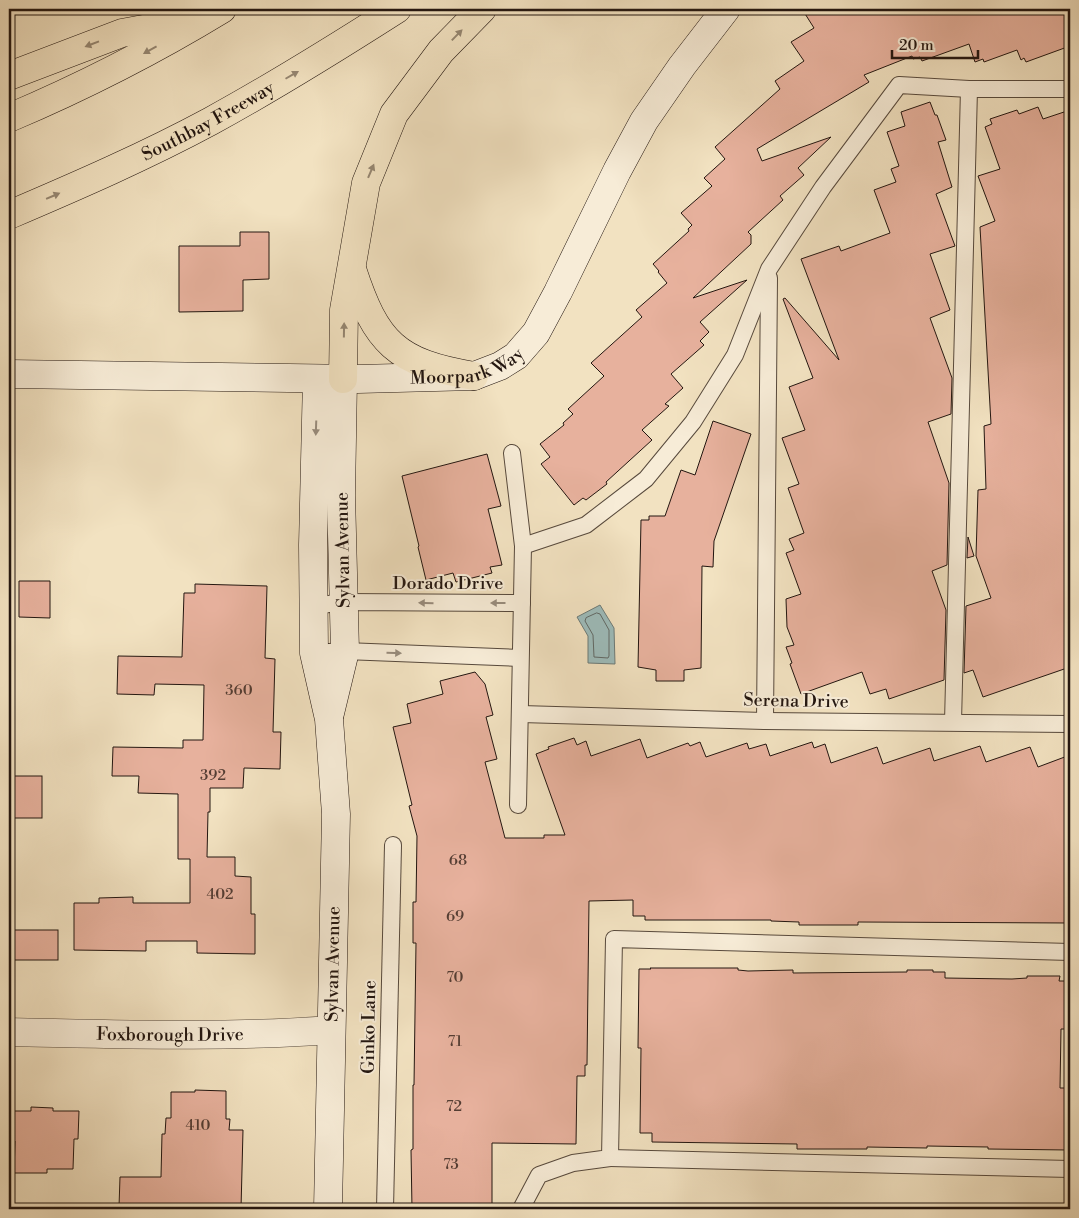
<svg xmlns="http://www.w3.org/2000/svg" width="1079" height="1218" viewBox="0 0 1079 1218" font-family="'Libre Bodoni',serif">
  <rect width="100%" height="100%" fill="#f2e2c1"/>
  <filter id="stains"><feTurbulence type="fractalNoise" baseFrequency=".004" numOctaves="4"/><feColorMatrix values="0 0 0 0 .2 0 0 0 0 .09 0 0 0 0 .02 0 0 0 .5 -.17"/></filter>
  <radialGradient id="worn" r=".72"><stop offset=".6" stop-color="#630" stop-opacity="0"/><stop offset="1" stop-color="#630" stop-opacity=".3"/></radialGradient>
  <path fill="#9dbcbb" stroke="#6c7a77" d="M 600,605 L 614,628 L 615,664 L 588,663 L 588,636 L 577,617 Z"/>
  <g fill="none" stroke-linecap="round" stroke-linejoin="round">
    <path stroke="#606966" stroke-width="1" d="M 597,613 L 600,614 L 609,630 L 609,656 L 608,658 L 594,657 L 593,635 L 585,621 L 586,618 Z"/>
  </g>
  <g fill="#e7b19d" stroke="#231610">
    <path d="M 802,9 L 1070,9 L 1070,46 L 1026,62 L 1024,58 L 1021,60 L 1017,50 L 984,62 L 983,59 L 975,62 L 969,44 L 922,61 L 920,57 L 913,59 L 912,56 L 864,75 L 869,82 L 757,149 L 762,161 L 831,137 L 798,168 L 804,175 L 780,196 L 783,200 L 748,232 L 751,235 L 751,244 L 693,298 L 747,280 L 700,322 L 709,332 L 700,341 L 704,345 L 671,374 L 683,388 L 665,404 L 669,406 L 642,430 L 652,440 L 606,482 L 607,484 L 586,500 L 583,498 L 574,505 L 541,464 L 550,457 L 540,444 L 564,425 L 563,423 L 573,414 L 568,409 L 604,376 L 591,363 L 642,317 L 636,310 L 667,283 L 658,272 L 659,271 L 653,264 L 689,231 L 688,229 L 692,225 L 681,213 L 712,186 L 704,178 L 725,159 L 715,147 L 780,89 L 775,81 L 804,61 L 791,42 L 814,28 Z"/>
    <path d="M 930,102 L 935,115 L 937,115 L 946,140 L 938,142 L 952,187 L 936,194 L 955,246 L 930,254 L 950,310 L 930,318 L 952,378 L 951,414 L 928,422 L 949,483 L 947,565 L 932,571 L 946,610 L 944,680 L 889,699 L 886,689 L 870,694 L 862,672 L 801,694 L 790,664 L 792,663 L 786,647 L 794,645 L 787,627 L 786,599 L 801,594 L 786,553 L 794,550 L 789,539 L 804,533 L 788,488 L 799,484 L 782,438 L 805,430 L 789,387 L 813,378 L 783,299 L 785,298 L 839,360 L 801,259 L 839,246 L 841,251 L 890,233 L 874,190 L 896,182 L 891,169 L 899,166 L 887,132 L 905,126 L 901,112 Z"/>
    <path d="M 1038,107 L 1043,119 L 1070,110 L 1070,667 L 983,697 L 973,670 L 964,673 L 966,606 L 991,598 L 976,556 L 978,490 L 986,489 L 984,426 L 991,424 L 980,227 L 995,221 L 978,176 L 1000,169 L 985,127 L 992,124 L 990,119 L 1017,110 L 1019,114 Z"/>
    <path d="M 240,232 L 269,232 L 269,279 L 243,280 L 243,311 L 179,312 L 179,246 L 240,246 Z"/>
    <path d="M 713,421 L 751,434 L 714,541 L 713,567 L 702,566 L 701,668 L 684,670 L 684,681 L 656,681 L 656,670 L 638,667 L 641,520 L 649,520 L 649,516 L 665,516 L 681,470 L 695,475 Z"/>
    <path d="M 487,454 L 501,506 L 488,509 L 502,565 L 490,567 L 492,573 L 456,582 L 453,573 L 426,580 L 418,547 L 419,546 L 402,476 Z"/>
    <path d="M 968,537 L 974,556 L 967,558 Z"/>
    <path d="M 19,581 L 50,581 L 50,618 L 19,617 Z"/>
    <path d="M 195,584 L 267,586 L 265,658 L 275,659 L 273,732 L 281,732 L 280,769 L 244,768 L 243,788 L 210,788 L 210,812 L 208,812 L 207,857 L 235,857 L 235,876 L 251,877 L 251,914 L 255,914 L 255,954 L 197,953 L 197,941 L 146,941 L 146,951 L 74,950 L 74,903 L 99,903 L 99,898 L 133,897 L 133,903 L 190,903 L 190,859 L 178,859 L 178,794 L 138,793 L 139,776 L 112,776 L 113,747 L 183,748 L 183,740 L 203,740 L 204,685 L 155,684 L 154,695 L 117,694 L 118,656 L 182,657 L 184,593 L 195,593 Z"/>
    <path d="M 475,672 L 485,684 L 493,715 L 486,717 L 497,759 L 485,762 L 505,838 L 544,838 L 544,835 L 565,835 L 536,754 L 549,749 L 548,747 L 574,738 L 577,745 L 586,741 L 591,756 L 640,739 L 647,758 L 688,743 L 690,746 L 700,742 L 706,757 L 747,743 L 749,749 L 766,744 L 770,756 L 812,742 L 814,748 L 825,744 L 831,763 L 877,747 L 883,764 L 930,748 L 934,761 L 980,746 L 986,762 L 1030,747 L 1038,767 L 1070,755 L 1070,923 L 858,922 L 858,925 L 799,925 L 799,922 L 771,921 L 771,920 L 645,920 L 645,916 L 633,916 L 633,900 L 589,901 L 587,1065 L 585,1065 L 585,1076 L 577,1076 L 576,1144 L 492,1143 L 492,1209 L 412,1209 L 411,1150 L 413,1149 L 413,1085 L 414,1085 L 416,943 L 413,943 L 413,902 L 416,902 L 417,836 L 409,806 L 412,805 L 393,727 L 411,723 L 407,704 L 443,694 L 440,681 Z"/>
    <rect x="9" y="776" width="33" height="42"/>
    <rect x="9" y="930" width="49" height="30"/>
    <path d="M 650,968 L 738,968 L 738,970 L 748,971 L 793,970 L 793,973 L 907,972 L 907,970 L 933,970 L 933,972 L 945,972 L 945,978 L 1012,979 L 1027,978 L 1027,976 L 1060,976 L 1059,981 L 1070,981 L 1070,1029 L 1061,1029 L 1060,1088 L 1069,1088 L 1068,1150 L 988,1149 L 988,1147 L 927,1146 L 927,1148 L 867,1147 L 867,1149 L 797,1149 L 797,1144 L 652,1142 L 652,1133 L 640,1133 L 641,1048 L 638,1048 L 639,969 L 651,969 Z"/>
    <path d="M 195,1090 L 226,1091 L 226,1119 L 230,1119 L 229,1130 L 243,1130 L 241,1209 L 119,1207 L 120,1177 L 161,1177 L 162,1134 L 165,1134 L 166,1118 L 171,1118 L 171,1092 L 195,1092 Z"/>
    <path d="M 31,1107 L 53,1108 L 53,1111 L 79,1111 L 78,1139 L 74,1139 L 73,1169 L 47,1169 L 47,1173 L 14,1173 L 15,1141 L 11,1141 L 11,1111 L 31,1111 Z"/>
  </g>
  <g fill="none" stroke-linecap="round" stroke-linejoin="round">
    <defs>
      <g id="lane">
        <path d="M 512,453 L 523,546 L 518,805"/>
        <path d="M 523,546 L 586,525 L 646,479 L 693,422 L 735,355 L 769,269 L 823,187 L 899,85 L 969,89 L 1070,89"/>
        <path d="M 314,606 L 344,602 L 522,603"/>
        <path d="M 314,653 L 345,651 L 520,658"/>
        <path d="M 521,714 L 765,721 L 1070,724"/>
        <path d="M 765,721 L 769,278"/>
        <path d="M 953,722 L 969,89"/>
        <path d="M 610,1158 L 1070,1169"/>
        <path d="M 385,1209 L 393,845"/>
        <path d="M 521,1209 L 539,1175 L 573,1163 L 610,1158 L 614,939 L 1070,952"/>
      </g>
      <g id="street">
        <path id="s1" d="M 9,1032 C 116,1034 224,1038 331,1030"/>
      </g>
      <g id="secondary">
        <path id="s2" d="M 9,374 L 358,379 L 474,376 L 500,366 L 516,356 L 536,333 L 558,292 L 617,171 L 644,121 L 682,66 L 726,9"/>
        <path d="M 317,379 L 313,545 L 314,653 L 329,719 L 336,814 L 328,1209"/>
        <path d="M 330,713 L 345,651 L 341,495 L 343,379"/>
      </g>
      <g id="highway">
        <path d="M 9,76 L 122,33 L 187,21"/>
        <path d="M 9,118 C 82,87 153,51 222,9"/>
        <path id="s3" d="M 9,215 C 77,186 146,156 211,121 C 275,86 336,48 397,9"/>
        <path d="M 352,269 C 376,343 396,363 474,376"/>
        <path d="M 343,379 L 344,310 L 366,183 L 394,114 L 441,51 L 482,9"/>
      </g>
    </defs>
    <use href="#lane" stroke="#57493c" stroke-width="18"/>
    <use href="#street" stroke="#57493c" stroke-width="29"/>
    <use href="#secondary" stroke="#231610" stroke-width="29"/>
    <use href="#highway" stroke="#231610" stroke-width="29"/>
    <use href="#lane" stroke="#f7ecd7" stroke-width="16"/>
    <use href="#street" stroke="#f7ecd7" stroke-width="28"/>
    <use href="#secondary" stroke="#f7ecd7" stroke-width="28"/>
    <use href="#highway" stroke="#f2e2c1" stroke-width="28"/>
  </g>
  <defs><path id="oneway-solid" d="M-6-.8H1V-3.2L6.5 0L1 3.2V.8H-6Z" transform="scale(1.25)"/></defs>
  <g fill="#958671">
    <use href="#oneway-solid" transform="translate(457 35) rotate(-46)"/>
    <use href="#oneway-solid" transform="translate(92 44) rotate(159)"/>
    <use href="#oneway-solid" transform="translate(150 50) rotate(151)"/>
    <use href="#oneway-solid" transform="translate(292 75) rotate(-30)"/>
    <use href="#oneway-solid" transform="translate(371 171) rotate(-67)"/>
    <use href="#oneway-solid" transform="translate(53 196) rotate(-23)"/>
    <use href="#oneway-solid" transform="translate(344 330) rotate(-89)"/>
  </g>
  <g fill="#988c7d">
    <use href="#oneway-solid" transform="translate(316 428) rotate(92)"/>
    <use href="#oneway-solid" transform="translate(426 603) rotate(-179)"/>
    <use href="#oneway-solid" transform="translate(498 603) rotate(180)"/>
    <use href="#oneway-solid" transform="translate(394 653) rotate(2)"/>
  </g>
  <g text-anchor="middle" dominant-baseline="central" stroke-width="4" stroke-linejoin="round" paint-order="stroke">
    <g font-size="15" fill="#543d33">
      <text x="239" y="690">360</text>
      <text x="213" y="775">392</text>
      <text x="458" y="860">68</text>
      <text x="220" y="894">402</text>
      <text x="455" y="916">69</text>
      <text x="455" y="977">70</text>
      <text x="455" y="1041">71</text>
      <text x="454" y="1106">72</text>
      <text x="198" y="1125">410</text>
      <text x="451" y="1164">73</text>
    </g>
    <g font-size="18" fill="#231610" stroke="#f7ecd7">
      <text stroke="none"><textPath href="#s3" startOffset="220">Southbay Freeway</textPath></text>
      <text stroke="none"><textPath href="#s2" startOffset="460">Moorpark Way</textPath></text>
      <text transform="translate(343 550) rotate(-91)">Sylvan Avenue</text>
      <text x="448" y="583">Dorado Drive</text>
      <text transform="translate(796 701) rotate(1)">Serena Drive</text>
      <text transform="translate(333 964) rotate(-89)">Sylvan Avenue</text>
      <text transform="translate(369 1027) rotate(-89)">Ginko Lane</text>
      <text stroke="none"><textPath href="#s1" startOffset="161">Foxborough Drive</textPath></text>
    </g>
  </g>
  <rect width="1079" height="1218" fill="none" stroke="#f2e2c1" stroke-width="30"/>
  <rect x="10" y="10" width="1059" height="1198" fill="none" stroke="#231610" stroke-width="2.5"/>
  <rect x="15" y="15" width="1049" height="1188" fill="none" stroke="#231610"/>
  <path d="M892 50v8h86v-8" fill="none" stroke="#231610" stroke-width="2.5"/>
  <text x="899" y="50" font-size="15" fill="#231610" stroke="#f7ecd7" stroke-width="4" paint-order="stroke">20 m</text>
  <rect width="100%" height="100%" filter="url(#stains)"/>
  <rect width="100%" height="100%" fill="url(#worn)"/>
</svg>
